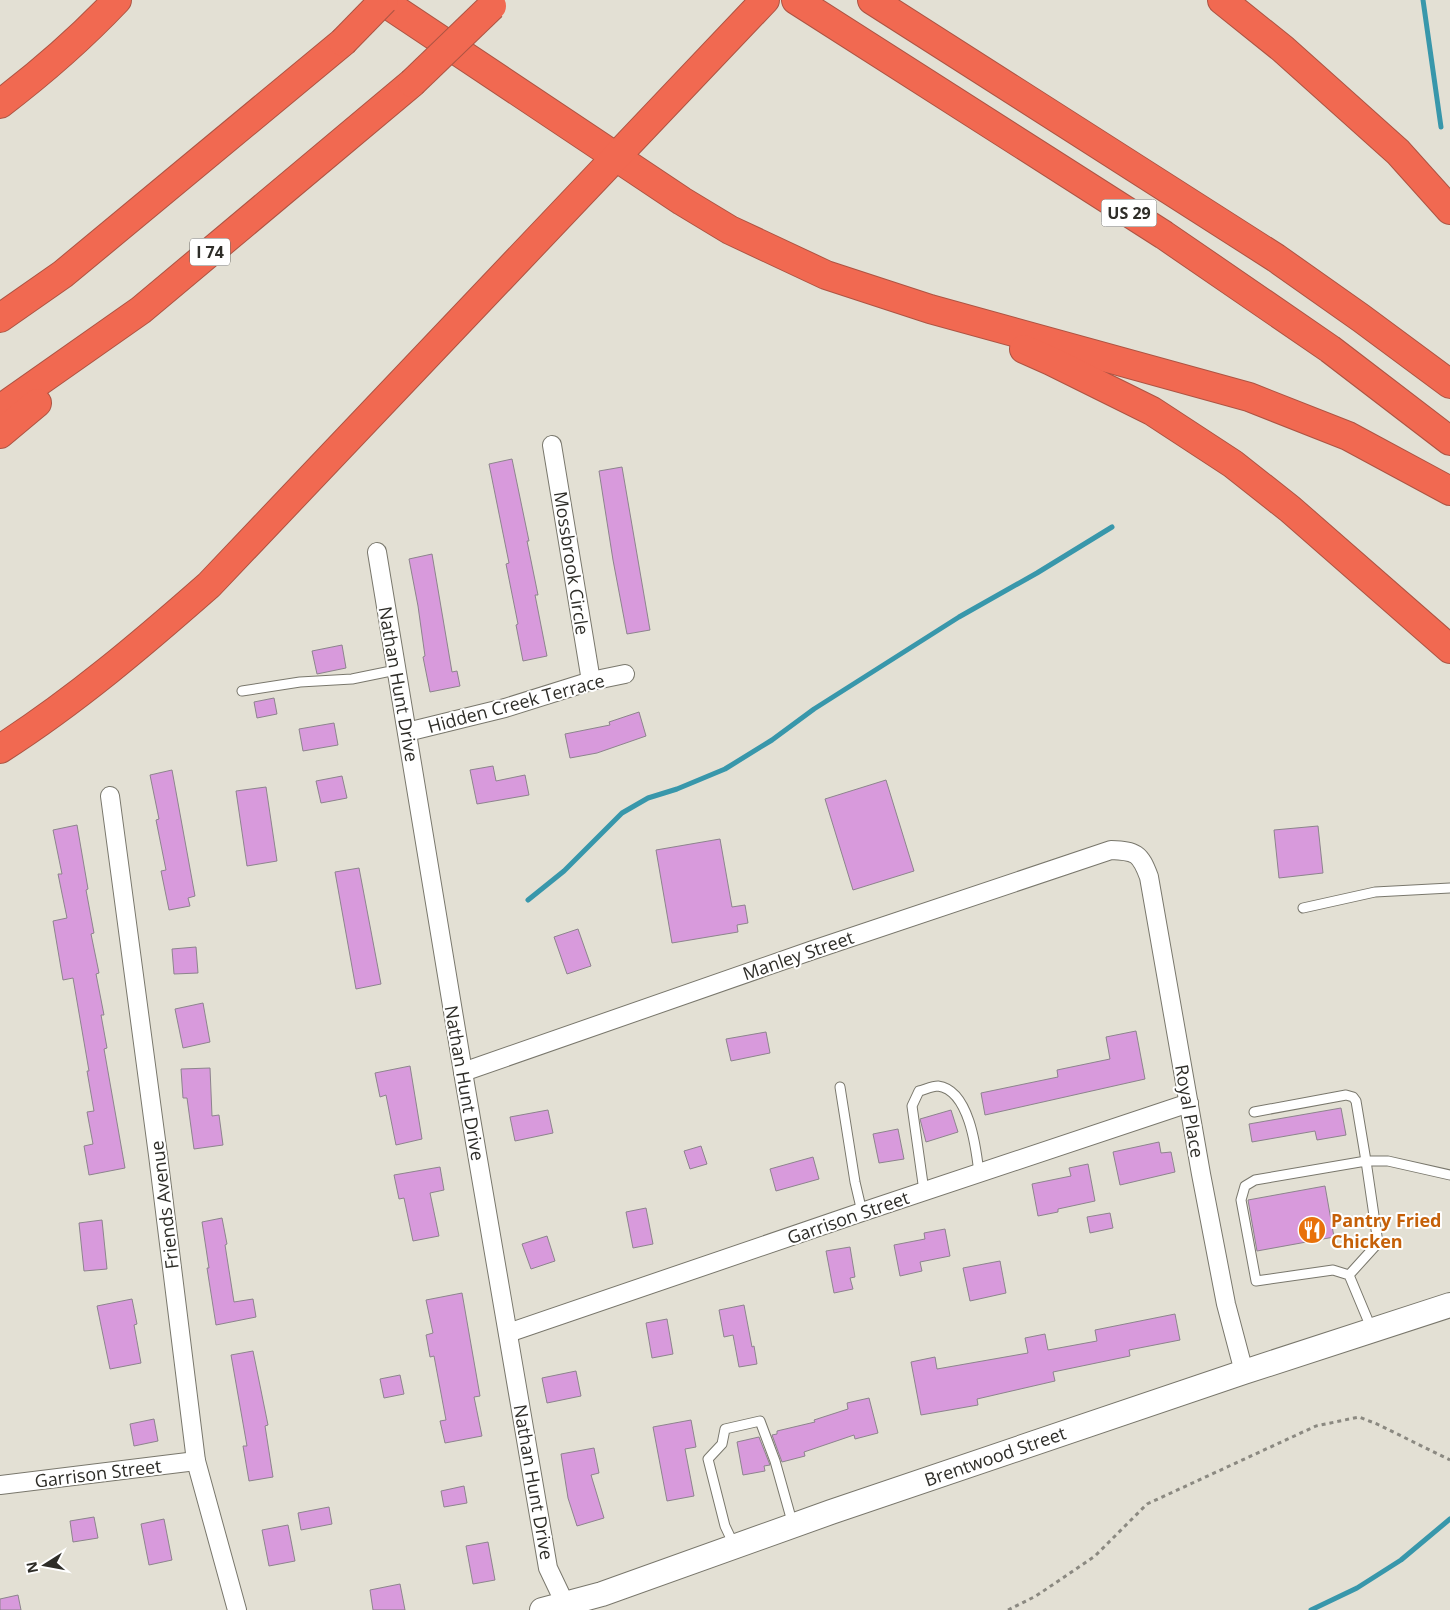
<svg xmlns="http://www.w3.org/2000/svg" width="1450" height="1610" viewBox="0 0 1450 1610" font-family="'Open Sans',sans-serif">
  <rect width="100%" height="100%" fill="#e3e0d4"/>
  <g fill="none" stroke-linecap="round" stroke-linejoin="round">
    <g stroke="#3897ab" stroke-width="5">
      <path d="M 1423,0 L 1441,127"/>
      <path d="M 528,900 L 564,871 L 622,813 L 648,798 L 677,789 L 725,769 L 772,740 L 814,709 L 959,617 L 1037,573 L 1112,527"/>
      <path d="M 1311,1610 L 1357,1588 L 1401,1560 L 1450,1519"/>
    </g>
  </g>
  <g fill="#d89adc" stroke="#8d848d">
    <path d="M 512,459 L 529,541 L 527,541 L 538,595 L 535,595 L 547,656 L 523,661 L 516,625 L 518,624 L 506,564 L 509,563 L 489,464 Z"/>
    <path d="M 622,467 L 650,630 L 627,634 L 613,560 L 599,471 Z"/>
    <path d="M 432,554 L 452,672 L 457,671 L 460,686 L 430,692 L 423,657 L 425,656 L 418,606 L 409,559 Z"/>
    <path d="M 342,645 L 346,668 L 317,674 L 312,651 Z"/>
    <path d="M 274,698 L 277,714 L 257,718 L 254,702 Z"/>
    <path d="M 639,712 L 646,736 L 597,753 L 570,758 L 565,734 L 610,725 L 609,722 Z"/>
    <path d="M 334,723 L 338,745 L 303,751 L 299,729 Z"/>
    <path d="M 493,766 L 496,781 L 525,775 L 529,795 L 477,804 L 470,770 Z"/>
    <path d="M 172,770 L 195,896 L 188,898 L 190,906 L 169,910 L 161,871 L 166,870 L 156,820 L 159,819 L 150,775 Z"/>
    <path d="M 342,776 L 347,798 L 321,803 L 316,781 Z"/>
    <path d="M 886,780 L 914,871 L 853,890 L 825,799 Z"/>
    <path d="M 266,787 L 277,861 L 247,866 L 236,791 Z"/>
    <path d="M 77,825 L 88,889 L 86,890 L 94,933 L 91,934 L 99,973 L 96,974 L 104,1015 L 101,1015 L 107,1048 L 104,1049 L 125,1168 L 89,1175 L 84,1146 L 93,1144 L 87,1112 L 94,1111 L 87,1071 L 89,1071 L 73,978 L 63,980 L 53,921 L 67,918 L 58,874 L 62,874 L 53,830 Z"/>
    <path d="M 1318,826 L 1323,873 L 1279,878 L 1274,830 Z"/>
    <path d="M 720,839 L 732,907 L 745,905 L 748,923 L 737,925 L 738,932 L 672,943 L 656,850 Z"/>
    <path d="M 359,868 L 381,984 L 356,989 L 335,872 Z"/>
    <path d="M 578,929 L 591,966 L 567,974 L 554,937 Z"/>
    <path d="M 196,947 L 198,973 L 174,974 L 172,949 Z"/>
    <path d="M 203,1003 L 210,1042 L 183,1048 L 175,1009 Z"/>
    <path d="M 1136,1031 L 1145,1079 L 985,1115 L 981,1093 L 1058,1077 L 1057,1070 L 1110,1059 L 1106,1037 Z"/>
    <path d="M 766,1032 L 770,1053 L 731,1061 L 726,1039 Z"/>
    <path d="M 410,1066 L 422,1139 L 396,1145 L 386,1095 L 380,1097 L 375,1073 Z"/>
    <path d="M 210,1068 L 212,1116 L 219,1115 L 223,1145 L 194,1149 L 187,1098 L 183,1098 L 181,1069 Z"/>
    <path d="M 1341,1108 L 1346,1135 L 1317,1140 L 1315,1131 L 1252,1142 L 1249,1124 Z"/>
    <path d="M 548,1110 L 553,1133 L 515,1141 L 510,1117 Z"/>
    <path d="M 951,1110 L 958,1132 L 926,1142 L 920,1119 Z"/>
    <path d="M 898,1129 L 904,1159 L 879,1163 L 873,1134 Z"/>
    <path d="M 1159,1142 L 1161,1153 L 1171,1152 L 1175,1172 L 1120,1185 L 1113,1152 Z"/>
    <path d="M 701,1146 L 707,1164 L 690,1169 L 684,1151 Z"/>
    <path d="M 813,1157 L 819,1179 L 776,1191 L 770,1169 Z"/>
    <path d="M 1088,1164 L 1095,1201 L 1058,1209 L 1058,1212 L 1038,1216 L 1032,1184 L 1071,1176 L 1069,1168 Z"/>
    <path d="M 440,1167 L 444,1190 L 430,1193 L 439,1236 L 413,1241 L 404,1198 L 399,1199 L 394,1175 Z"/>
    <path d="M 1325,1186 L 1334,1237 L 1257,1251 L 1248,1200 Z"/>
    <path d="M 646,1208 L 653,1244 L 633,1248 L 626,1212 Z"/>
    <path d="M 1110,1213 L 1113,1228 L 1090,1233 L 1087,1217 Z"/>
    <path d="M 222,1218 L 227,1244 L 225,1245 L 234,1302 L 253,1299 L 256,1317 L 216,1325 L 207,1268 L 209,1268 L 202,1222 Z"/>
    <path d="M 102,1220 L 107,1269 L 84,1271 L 79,1223 Z"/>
    <path d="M 945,1229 L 950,1256 L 920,1262 L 922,1271 L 900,1276 L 894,1245 L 925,1239 L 924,1233 Z"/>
    <path d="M 547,1236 L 555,1261 L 531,1269 L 522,1244 Z"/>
    <path d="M 850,1247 L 855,1277 L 850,1278 L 853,1289 L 834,1293 L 826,1251 Z"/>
    <path d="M 1000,1261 L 1006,1293 L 970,1301 L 963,1268 Z"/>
    <path d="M 462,1293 L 480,1396 L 474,1397 L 482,1436 L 445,1443 L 440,1421 L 446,1420 L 434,1356 L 430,1357 L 426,1335 L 433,1333 L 426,1300 Z"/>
    <path d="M 132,1299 L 137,1324 L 134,1325 L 141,1363 L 110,1369 L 97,1306 Z"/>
    <path d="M 744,1305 L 752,1347 L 754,1346 L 757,1364 L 739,1367 L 733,1335 L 724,1337 L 719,1310 Z"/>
    <path d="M 1175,1314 L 1180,1340 L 1129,1350 L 1130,1356 L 1053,1372 L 1055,1381 L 977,1399 L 978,1405 L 921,1415 L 911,1362 L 935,1357 L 937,1369 L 1028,1353 L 1025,1338 L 1045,1334 L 1048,1350 L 1097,1341 L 1095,1330 Z"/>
    <path d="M 667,1319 L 673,1354 L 652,1358 L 646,1323 Z"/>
    <path d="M 253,1351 L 268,1425 L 265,1426 L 273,1477 L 249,1481 L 243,1446 L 247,1446 L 231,1355 Z"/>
    <path d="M 576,1371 L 581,1396 L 547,1403 L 542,1378 Z"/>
    <path d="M 400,1375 L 404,1394 L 384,1398 L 380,1379 Z"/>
    <path d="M 869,1398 L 878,1433 L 855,1439 L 854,1435 L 804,1452 L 805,1456 L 782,1462 L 772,1435 L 777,1434 L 777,1431 L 815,1422 L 814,1420 L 848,1409 L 847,1403 Z"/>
    <path d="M 154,1419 L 158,1441 L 134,1446 L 130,1424 Z"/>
    <path d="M 691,1420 L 696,1447 L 685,1449 L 694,1496 L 667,1501 L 653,1427 Z"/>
    <path d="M 759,1437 L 770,1465 L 764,1466 L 765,1471 L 743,1475 L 737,1442 Z"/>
    <path d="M 594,1448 L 599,1473 L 591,1475 L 604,1518 L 577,1526 L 568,1498 L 561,1454 Z"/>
    <path d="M 464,1486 L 467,1503 L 444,1507 L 441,1491 Z"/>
    <path d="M 329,1507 L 332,1524 L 301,1530 L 298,1513 Z"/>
    <path d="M 94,1517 L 98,1538 L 73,1542 L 70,1521 Z"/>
    <path d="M 164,1519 L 172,1560 L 149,1565 L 141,1524 Z"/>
    <path d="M 288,1525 L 295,1561 L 269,1566 L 262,1530 Z"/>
    <path d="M 488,1542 L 495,1580 L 473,1584 L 466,1546 Z"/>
    <path d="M 400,1584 L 405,1610 L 373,1610 L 370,1590 Z"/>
    <path d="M 18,1595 L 21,1610 L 0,1610 L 0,1599 Z"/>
  </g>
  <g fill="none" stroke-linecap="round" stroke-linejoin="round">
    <defs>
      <g id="service">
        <path d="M 242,691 L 300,682 L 352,679 L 396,670"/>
        <path d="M 1303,908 L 1375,892 L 1450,888"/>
        <path d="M 840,1087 L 855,1182 L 862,1212"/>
        <path d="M 1254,1112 L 1346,1095 L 1353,1097 L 1356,1101 L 1366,1161 L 1388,1161 L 1450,1175"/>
        <path d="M 924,1191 L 912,1106 L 919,1091 C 924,1090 932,1086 938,1086 C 969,1090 976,1147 979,1173"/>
        <path d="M 1349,1275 L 1378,1243 L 1366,1161 L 1255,1180 L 1245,1186 L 1241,1200 L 1256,1281 L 1333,1270 L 1349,1275 L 1372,1330"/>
        <path d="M 734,1545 L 725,1526 L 708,1459 L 722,1444 L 725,1429 L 760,1421 L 775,1461 L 793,1525"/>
      </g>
      <g id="minor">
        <path d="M 552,445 L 591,681"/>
        <path d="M 377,552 L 463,1072 L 548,1568 L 568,1610"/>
        <path d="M 407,732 L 505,708 L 591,681 L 625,674"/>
        <path d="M 110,796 L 158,1155 L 196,1461 L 237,1610"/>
        <path d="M 463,1072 L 813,950 L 1111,850 C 1136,851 1140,853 1149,877 L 1201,1174 L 1226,1304 L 1244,1372"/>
        <path d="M 508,1333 L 862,1212 L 1189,1103"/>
        <path d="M 0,1485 L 196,1461"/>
      </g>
      <path id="secondary" d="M 542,1610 L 602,1594 L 831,1512 L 1244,1372 L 1450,1305"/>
      <g id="motorway">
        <path d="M 381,0 L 682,201 L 730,230 L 826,275 L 930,309 L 1249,397 L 1348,436 L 1450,491"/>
        <path d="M 796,0 L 1164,235 L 1330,349 L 1450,441"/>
        <path d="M 872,0 L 1276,258 L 1361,318 L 1450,384"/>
        <path d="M 1222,0 L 1283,49 L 1398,152 L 1450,210"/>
        <path d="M 0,104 C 42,72 81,38 117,0"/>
        <path d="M 0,318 L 63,274 L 343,42"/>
        <path d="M 1024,349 L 1051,361 L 1152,411 L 1233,464 L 1290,509 L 1450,649"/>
        <path d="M 0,409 L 141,310 L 412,83"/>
        <path d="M 0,434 L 37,403"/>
        <path d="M 0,749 C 75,701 143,643 209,585 L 765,0"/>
      </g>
    </defs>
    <use href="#service" stroke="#79776c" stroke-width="11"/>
    <use href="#minor" stroke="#79776c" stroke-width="20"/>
    <use href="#secondary" stroke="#79776c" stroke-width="26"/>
    <use href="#motorway" stroke="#ad5443" stroke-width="30"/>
    <path stroke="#8b8981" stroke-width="3" stroke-dasharray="4 4" stroke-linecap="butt" d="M 1008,1610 L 1036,1596 L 1095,1556 L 1147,1504 L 1316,1426 L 1359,1417 L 1377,1424 L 1450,1460"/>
    <use href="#service" stroke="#fff" stroke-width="9"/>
    <use href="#minor" stroke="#fff" stroke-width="18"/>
    <use href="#secondary" stroke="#fff" stroke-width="24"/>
    <use href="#motorway" stroke="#f16951" stroke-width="28"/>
    <defs>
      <g id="motorway-bridge">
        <path d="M 343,42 L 384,0"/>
        <path d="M 412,83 L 492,6"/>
      </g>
    </defs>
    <use href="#motorway-bridge" stroke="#ad5443" stroke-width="30" stroke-linecap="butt"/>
    <use href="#motorway-bridge" stroke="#f16951" stroke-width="28"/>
  </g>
  <defs>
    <symbol id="restaurant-disc" viewBox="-11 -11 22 22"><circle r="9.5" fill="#e8710a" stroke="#fff"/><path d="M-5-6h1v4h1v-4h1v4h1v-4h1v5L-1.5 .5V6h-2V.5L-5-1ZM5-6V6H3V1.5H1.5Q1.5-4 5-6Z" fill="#fff"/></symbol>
  </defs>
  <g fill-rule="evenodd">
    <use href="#restaurant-disc" x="1296" y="1214" width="32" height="32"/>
  </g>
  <g text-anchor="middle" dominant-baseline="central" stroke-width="4" stroke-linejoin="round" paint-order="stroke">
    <g fill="#fff" stroke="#6d6c68" stroke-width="1">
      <rect x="1101.5" y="199.5" width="55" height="27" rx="4"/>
      <rect x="190" y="238.5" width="40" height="27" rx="4"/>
    </g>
    <g font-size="16" font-weight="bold" fill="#2e2d28">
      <text x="1129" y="213">US 29</text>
      <text x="210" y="252">I 74</text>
    </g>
    <g font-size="18" fill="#2e2d28" stroke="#fff">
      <text transform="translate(572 563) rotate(81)">Mossbrook Circle</text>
      <text transform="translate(399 684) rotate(80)">Nathan Hunt Drive</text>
      <text transform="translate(516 703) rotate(-15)">Hidden Creek Terrace</text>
      <text transform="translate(798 955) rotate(-19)">Manley Street</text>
      <text transform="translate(465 1083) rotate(80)">Nathan Hunt Drive</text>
      <text transform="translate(1190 1111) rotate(80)">Royal Place</text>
      <text transform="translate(164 1205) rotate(-97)">Friends Avenue</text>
      <text transform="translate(848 1217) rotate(-19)">Garrison Street</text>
      <text transform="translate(995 1456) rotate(-19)">Brentwood Street</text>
      <text transform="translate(98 1473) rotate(-7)">Garrison Street</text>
      <text transform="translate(534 1482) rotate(80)">Nathan Hunt Drive</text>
    </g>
    <g font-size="18" font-weight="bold" fill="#c56008" stroke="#fff" text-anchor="start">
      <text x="1331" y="1220">Pantry Fried<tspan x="1331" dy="21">Chicken</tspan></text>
    </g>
  </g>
  <g transform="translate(45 1565) rotate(259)" stroke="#ffffff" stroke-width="4" paint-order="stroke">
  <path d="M0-4L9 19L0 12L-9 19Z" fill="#2e2d28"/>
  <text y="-8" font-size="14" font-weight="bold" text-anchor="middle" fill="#2e2d28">N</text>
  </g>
</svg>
